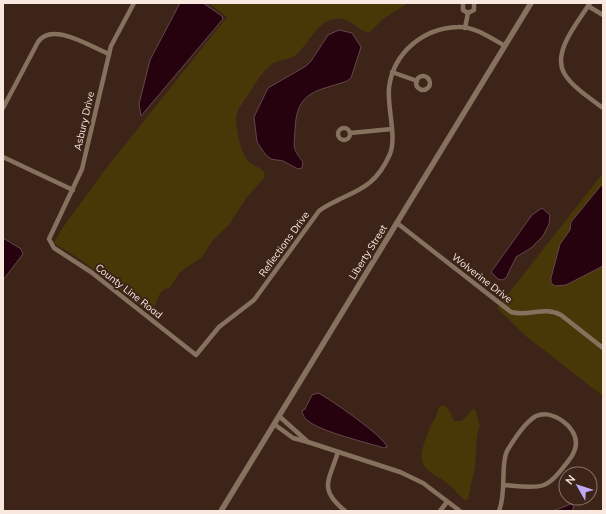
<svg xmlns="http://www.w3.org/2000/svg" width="606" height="514" viewBox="0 0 606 514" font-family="Mulish,sans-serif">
  <rect width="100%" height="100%" fill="#3c2419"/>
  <g fill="#483707">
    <path d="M 209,3 L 408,3 L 383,19 L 370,32 C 359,34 351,15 334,19 C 315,24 310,42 297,54 C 290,60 280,59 272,64 C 263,71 257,81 251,90 C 247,98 239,106 237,114 C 234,123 241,154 248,161 C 252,165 258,167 263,170 L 265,177 L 247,197 L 229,225 L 213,240 L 202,257 L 180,272 L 170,288 C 157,288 157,306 151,314 L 84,262 L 54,243 L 61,230 L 104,171 L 227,17 Z"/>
    <path d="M 603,173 L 603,396 L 527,337 L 497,308 Z"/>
    <path d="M 442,405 L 448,408 L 454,421 L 462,421 L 474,408 L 476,412 L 480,426 L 477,435 L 475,467 L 468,499 L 465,500 C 458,495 454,488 447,483 C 440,477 430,474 425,467 C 415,454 432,424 438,412 L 438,408 Z"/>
  </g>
  <g fill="#26010e" stroke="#65464d">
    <path d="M 180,3 L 203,3 L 222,16 L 223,19 L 141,116 L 139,104 L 150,60 Z"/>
    <path d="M 339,30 L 352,33 L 361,47 L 351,78 L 347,81 C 316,92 296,90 295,131 C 294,148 292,148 303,162 L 302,168 L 298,169 L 283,161 L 271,159 L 265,154 L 257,142 L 254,117 L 268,88 L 306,66 L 311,61 L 328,35 Z"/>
    <path d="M 603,183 L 603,266 L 566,285 L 555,286 L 551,283 L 551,278 L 560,244 L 570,230 L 571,222 Z"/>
    <path d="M 542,208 L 550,215 L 549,224 L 543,236 L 531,248 L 516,257 L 506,278 L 502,280 L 498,279 L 491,272 L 532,215 Z"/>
    <path d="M 3,238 L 21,249 L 23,254 L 3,280 Z"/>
    <path d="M 318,393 C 329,398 386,438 387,447 L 384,448 C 365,442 322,432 308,421 C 304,418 303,415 302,411 L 305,409 L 312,395 Z"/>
    <path d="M 571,504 L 574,506 L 572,511 L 553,511 Z"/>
  </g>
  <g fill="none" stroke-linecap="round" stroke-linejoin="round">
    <g stroke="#85715e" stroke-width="4.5">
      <path d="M 134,3 L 111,46 L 82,169 L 49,239 L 54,248 L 91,272 L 196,355 L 219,327 L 254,300 L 319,211 C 325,206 333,203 340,199 C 365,188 378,181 390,154 C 397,137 387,107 389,88 C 393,53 423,28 458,27 C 474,26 491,38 505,46"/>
      <path d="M 463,3 L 463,10 L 468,13 L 474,10 L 474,3"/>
      <path d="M 590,3 C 579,21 552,51 564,73 C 572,87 590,98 603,108"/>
      <path d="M 588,6 L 603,15"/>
      <path d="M 465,28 L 468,13"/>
      <path d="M 392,72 L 417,81"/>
      <circle cx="423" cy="83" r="7"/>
      <path d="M 3,108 L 38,42 C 52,21 91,47 109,54"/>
      <circle cx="344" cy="134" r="6"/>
      <path d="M 350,133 L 392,129"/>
      <path d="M 3,157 L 73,190"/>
      <path d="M 397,223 L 511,312 C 528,317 544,306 561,315 L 603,348"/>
      <path d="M 274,424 L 293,438 L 308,442 L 279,416"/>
      <path d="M 308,442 L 400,472 L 423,483 L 460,511"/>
      <path d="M 338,452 C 329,481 318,489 345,511"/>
      <path d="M 440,511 L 447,502"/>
      <path d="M 499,511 C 507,491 500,466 507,451 C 513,441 525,422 536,416 C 552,409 576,426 576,443 C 576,453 568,461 562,469 C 557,475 552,482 544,485 C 533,489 517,486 505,485"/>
    </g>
    <path stroke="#85715e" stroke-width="5.5" d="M 221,511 L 531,3"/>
  </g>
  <g text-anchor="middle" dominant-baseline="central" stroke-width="4" stroke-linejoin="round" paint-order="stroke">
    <g font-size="10" fill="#f9e8e0" stroke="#3c2419">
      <text transform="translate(84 121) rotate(-77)">Asbury Drive</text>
      <text transform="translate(284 244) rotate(-54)">Reflections Drive</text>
      <text transform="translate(368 252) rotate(-58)">Liberty Street</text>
      <text transform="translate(482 278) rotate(38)">Wolverine Drive</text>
      <text transform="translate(129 291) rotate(38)">County Line Road</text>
    </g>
  </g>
  <rect width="606" height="514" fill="none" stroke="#f9e8e0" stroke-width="8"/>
  <g transform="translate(578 486) rotate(309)"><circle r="19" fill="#3c2419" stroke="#887269"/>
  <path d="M0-3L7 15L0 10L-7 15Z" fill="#bfa8f4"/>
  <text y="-6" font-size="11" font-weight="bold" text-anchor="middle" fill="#f9e8e0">N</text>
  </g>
</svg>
